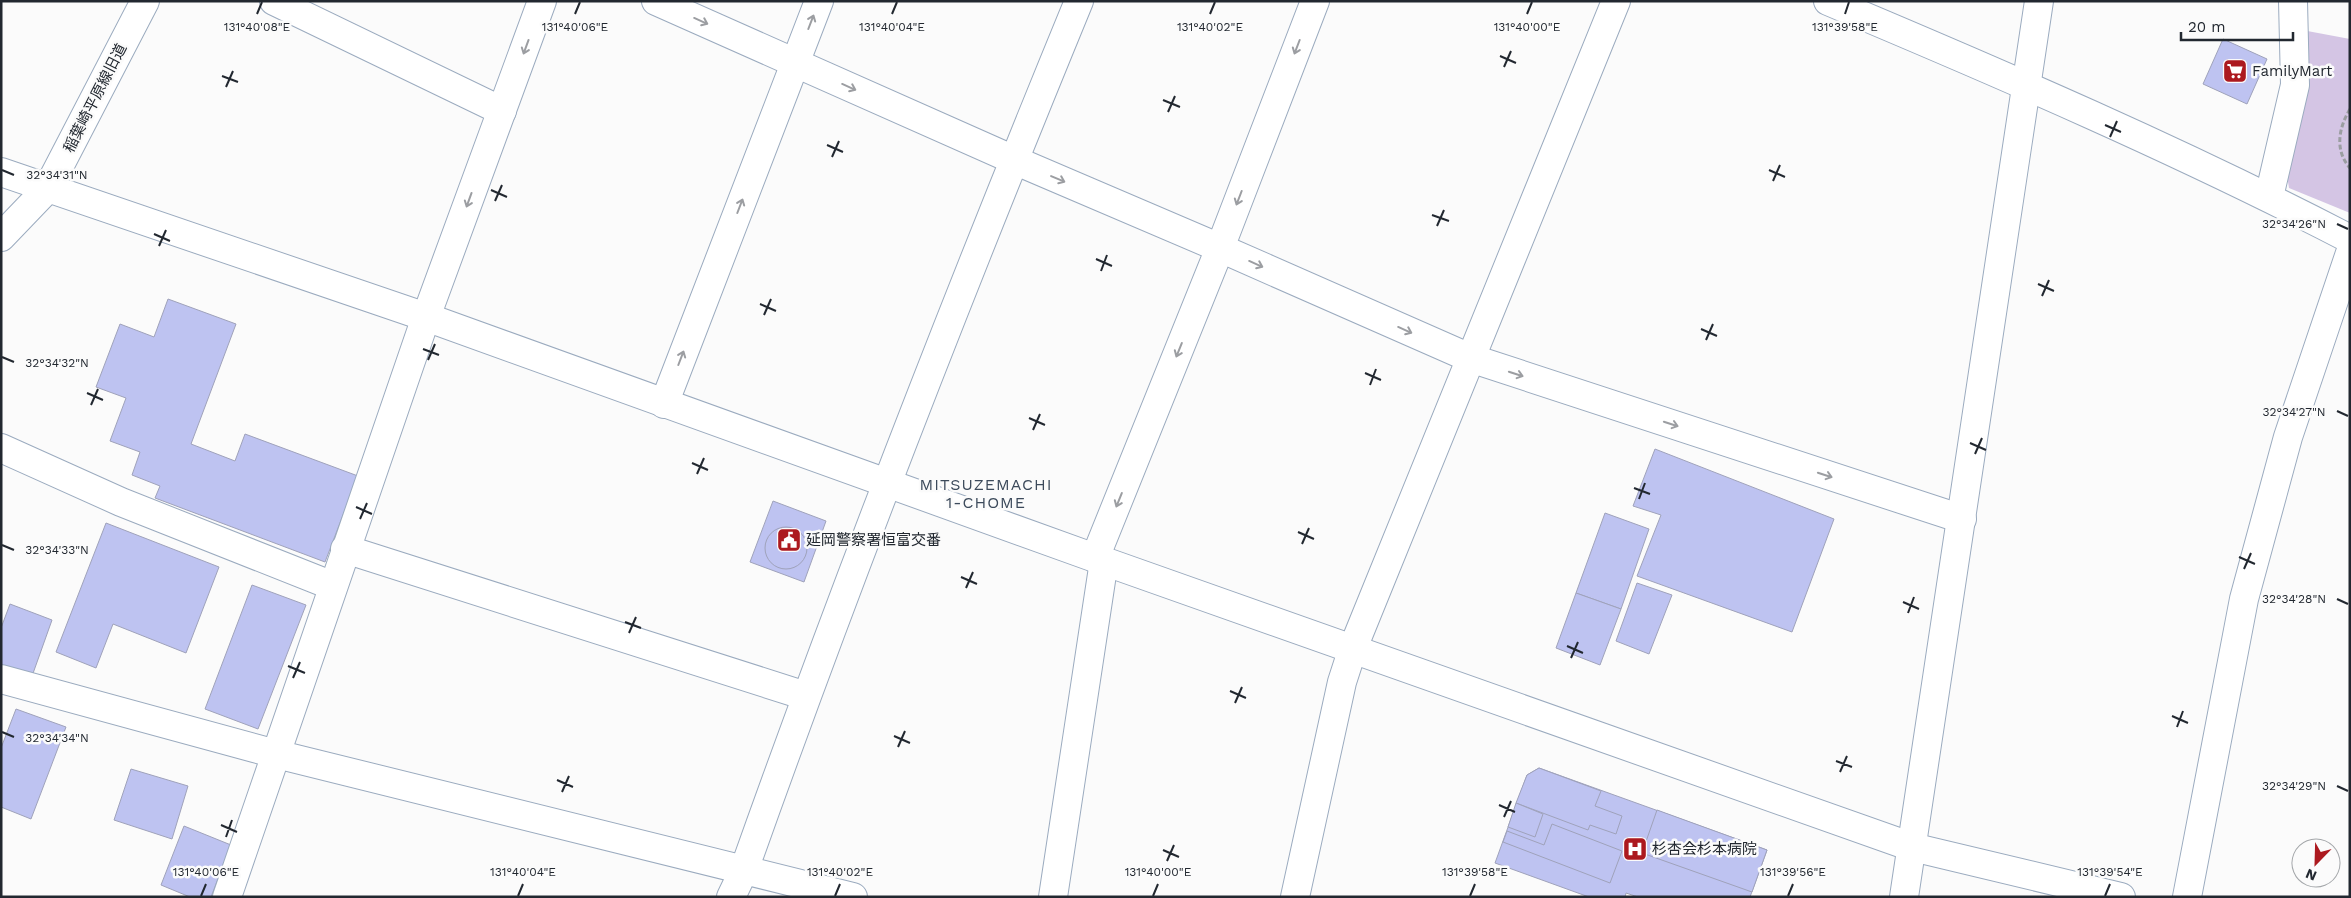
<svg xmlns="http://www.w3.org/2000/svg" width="2351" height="898" viewBox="0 0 2351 898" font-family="'Work Sans','Noto Sans JP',sans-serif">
  <rect width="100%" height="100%" fill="#fbfbfb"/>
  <path fill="#d4c5e4" d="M 2302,30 L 2350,39 L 2350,213 L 2289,188 L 2286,169 Z"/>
  <g fill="#bec3f1" stroke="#9fa2ba">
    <path d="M 2223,39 L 2267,59 L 2247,104 L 2203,84 Z"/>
    <path d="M 168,299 L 236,324 L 191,444 L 235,461 L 245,434 L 358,476 L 325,562 L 155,498 L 160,486 L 132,475 L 140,452 L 110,441 L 126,398 L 96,387 L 120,324 L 154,337 Z"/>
    <path d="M 1655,449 L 1834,519 L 1792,632 L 1637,576 L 1661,515 L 1633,506 Z"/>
    <path d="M 773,501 L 826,521 L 804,582 L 750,562 Z"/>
    <path d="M 1605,513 L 1649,529 L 1621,609 L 1576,593 Z"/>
    <path d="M 106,523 L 219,567 L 186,653 L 113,624 L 96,668 L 56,652 Z"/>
    <circle cx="786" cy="548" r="21"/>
    <path d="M 1637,583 L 1672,595 L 1649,654 L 1616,641 Z"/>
    <path d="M 252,585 L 306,605 L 258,729 L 205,709 Z"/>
    <path d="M 1576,593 L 1621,609 L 1600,665 L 1556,648 Z"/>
    <path d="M 10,604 L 52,620 L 31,679 L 1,668 L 1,628 Z"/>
    <path d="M 16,709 L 66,727 L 31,819 L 1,807 L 1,748 Z"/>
    <path d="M 1539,768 L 1767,850 L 1750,897 L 1638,897 L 1626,893 L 1625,897 L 1589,897 L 1495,863 L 1527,775 Z"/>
    <path d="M 1539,768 L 1601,791 L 1595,806 L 1622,816 L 1616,834 L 1590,825 L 1588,830 L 1516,803 L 1527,775 Z"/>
    <path d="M 131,769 L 188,786 L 172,839 L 114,820 Z"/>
    <path d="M 1516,803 L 1543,814 L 1535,837 L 1508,827 Z"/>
    <path d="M 1657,810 L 1767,850 L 1752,892 L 1642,853 Z"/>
    <path d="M 1552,824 L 1622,851 L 1610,883 L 1503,842 L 1507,831 L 1544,845 Z"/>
    <path d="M 184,826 L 231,845 L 211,897 L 190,897 L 161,885 Z"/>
  </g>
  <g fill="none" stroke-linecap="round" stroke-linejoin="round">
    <defs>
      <g id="minor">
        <path d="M 274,1 L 502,111"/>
        <path d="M 656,1 L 1014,160 L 1220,248 L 1470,358 L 1962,519"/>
        <path d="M 1828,1 C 2004,75 2180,151 2350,239"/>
        <path d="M 1,172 L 426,317 L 1095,558 L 1912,847 L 2121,897"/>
        <path d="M 2269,197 L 2295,85 L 2293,1"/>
        <path d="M 1,237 L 48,188 L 145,1"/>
        <path d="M 664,404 L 819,1"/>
        <path d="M 1,448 L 121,502 L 333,586"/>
        <path d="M 345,549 L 806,696"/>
        <path d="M 1095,558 L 1220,248 L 1315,1"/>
        <path d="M 1,679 L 276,754 L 853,897"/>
        <path d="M 227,897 L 426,317 L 542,1"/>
        <path d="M 731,897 L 744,870 C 848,577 961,288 1079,1"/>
        <path d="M 1053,897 L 1104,561"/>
        <path d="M 1295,897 L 1342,682 L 1353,648 L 1616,1"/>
        <path d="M 1904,897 L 2039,1"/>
        <path d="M 2187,897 L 2244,599 L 2288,437 L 2350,253"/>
      </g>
    </defs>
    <use href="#minor" stroke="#9babbf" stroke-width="30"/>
    <path stroke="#9b9da1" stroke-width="3" stroke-dasharray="5 2.5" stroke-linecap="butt" d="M 2350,109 C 2339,127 2334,150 2350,168"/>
    <use href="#minor" stroke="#fff" stroke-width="28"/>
  </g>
  <defs><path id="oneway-shaft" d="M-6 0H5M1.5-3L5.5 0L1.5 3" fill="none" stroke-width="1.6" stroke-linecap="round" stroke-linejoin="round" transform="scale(1.25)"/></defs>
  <g stroke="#9c9ea2">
    <use href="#oneway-shaft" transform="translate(701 21) rotate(24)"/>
    <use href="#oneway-shaft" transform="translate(811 22) rotate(-69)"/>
    <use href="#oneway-shaft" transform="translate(526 47) rotate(110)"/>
    <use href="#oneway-shaft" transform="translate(1297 47) rotate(111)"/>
    <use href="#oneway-shaft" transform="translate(849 87) rotate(24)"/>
    <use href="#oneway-shaft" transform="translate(1058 179) rotate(23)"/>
    <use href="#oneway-shaft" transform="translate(1239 198) rotate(111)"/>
    <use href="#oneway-shaft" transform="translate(469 200) rotate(110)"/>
    <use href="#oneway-shaft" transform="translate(740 206) rotate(-69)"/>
    <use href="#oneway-shaft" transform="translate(1256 264) rotate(24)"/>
    <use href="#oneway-shaft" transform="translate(1405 330) rotate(24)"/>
    <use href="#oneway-shaft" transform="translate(1179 350) rotate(112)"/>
    <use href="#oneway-shaft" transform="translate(681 358) rotate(-69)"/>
    <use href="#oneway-shaft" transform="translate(1516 374) rotate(18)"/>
    <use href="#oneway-shaft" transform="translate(1671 424) rotate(18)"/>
    <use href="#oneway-shaft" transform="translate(1825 475) rotate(18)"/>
    <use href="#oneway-shaft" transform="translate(1119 500) rotate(112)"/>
  </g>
  <path fill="none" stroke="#222830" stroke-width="2" d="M 257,14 L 262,2M 575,14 L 580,2M 892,14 L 897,2M 1210,14 L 1215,2M 1527,14 L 1532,2M 1845,14 L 1849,2M 1500,56 L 1516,63M 1504,67 L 1511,51M 222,76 L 238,82M 226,87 L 233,71M 1163,100 L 1180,107M 1168,112 L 1175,96M 2105,125 L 2121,132M 2110,137 L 2117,121M 827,145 L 843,152M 832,157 L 839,141M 2,170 L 14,175M 1769,170 L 1785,177M 1773,181 L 1780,165M 491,190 L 507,197M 495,201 L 502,185M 1432,215 L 1449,221M 2337,224 L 2348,229M 1437,226 L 1444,210M 154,234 L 170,241M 159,246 L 166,230M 1096,259 L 1112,266M 1101,271 L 1107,255M 2038,284 L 2054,291M 2042,296 L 2049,280M 760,304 L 776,311M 764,315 L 771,299M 1701,329 L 1717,336M 1706,340 L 1713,324M 423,349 L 439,355M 2,357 L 14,362M 428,360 L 435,344M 1365,373 L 1381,380M 1370,385 L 1376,369M 87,393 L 103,400M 91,405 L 98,389M 2337,411 L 2348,416M 1029,418 L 1045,425M 1033,430 L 1040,414M 1970,443 L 1986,450M 1975,454 L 1982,438M 692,463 L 708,470M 697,474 L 704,458M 1634,488 L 1650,494M 1639,499 L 1645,483M 356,507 L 372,514M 360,519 L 367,503M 1298,532 L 1314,539M 1302,544 L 1309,528M 2,545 L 14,550M 2239,557 L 2255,564M 2244,569 L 2251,553M 961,577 L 977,584M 966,588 L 973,572M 2337,599 L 2348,604M 1903,602 L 1919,609M 1908,613 L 1914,597M 625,622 L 641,628M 629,633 L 636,617M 1567,646 L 1583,653M 1571,658 L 1578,642M 288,666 L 305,673M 293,678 L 300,662M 1230,691 L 1246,698M 1235,703 L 1242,687M 2172,716 L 2188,723M 2177,727 L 2183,711M 2,732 L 14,737M 894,736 L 910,743M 898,747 L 905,731M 1836,761 L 1852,767M 1840,772 L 1847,756M 557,780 L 573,787M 2337,786 L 2348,791M 562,792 L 569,776M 1499,805 L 1515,812M 1504,817 L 1511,801M 221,825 L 237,832M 226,837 L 232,820M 1163,850 L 1179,857M 1167,861 L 1174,845M 201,896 L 206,884M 518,896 L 523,884M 835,896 L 840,884M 1153,896 L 1158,884M 1470,896 L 1475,884M 1788,896 L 1793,884M 2105,896 L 2110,884"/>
  <defs>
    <symbol id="supermarket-square" viewBox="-11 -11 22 22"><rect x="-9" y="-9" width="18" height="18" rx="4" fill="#ac191f" stroke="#fbfbfb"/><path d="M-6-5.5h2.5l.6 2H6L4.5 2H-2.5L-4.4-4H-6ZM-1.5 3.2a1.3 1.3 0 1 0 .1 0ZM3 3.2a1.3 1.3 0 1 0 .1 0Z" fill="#fff"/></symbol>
    <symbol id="civic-square" viewBox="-11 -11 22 22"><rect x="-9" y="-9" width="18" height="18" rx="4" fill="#ac191f" stroke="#fbfbfb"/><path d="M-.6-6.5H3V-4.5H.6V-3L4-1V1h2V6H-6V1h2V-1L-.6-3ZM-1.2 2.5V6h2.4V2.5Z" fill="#fff"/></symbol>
    <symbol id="hospital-square" viewBox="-11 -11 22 22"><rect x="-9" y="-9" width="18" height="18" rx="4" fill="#ac191f" stroke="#fbfbfb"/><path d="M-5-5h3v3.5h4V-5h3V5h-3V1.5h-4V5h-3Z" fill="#fff"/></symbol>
  </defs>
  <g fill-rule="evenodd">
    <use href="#supermarket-square" x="2221" y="57" width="28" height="28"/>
    <use href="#civic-square" x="775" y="526" width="28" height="28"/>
    <use href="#hospital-square" x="1621" y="835" width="28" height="28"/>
  </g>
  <g text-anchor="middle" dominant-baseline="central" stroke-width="5" stroke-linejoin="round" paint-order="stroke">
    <g font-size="15" fill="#222830" stroke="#fbfbfb" text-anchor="start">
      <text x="2252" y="71">FamilyMart</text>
      <text x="806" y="540">延岡警察署恒富交番</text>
      <text x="1652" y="849">杉杏会杉本病院</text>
    </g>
    <g font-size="15" fill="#222830" stroke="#fbfbfb">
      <text transform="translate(95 98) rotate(-63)">稲葉崎平原線旧道</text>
    </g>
    <g font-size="16" letter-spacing="1" fill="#3c4a5b" stroke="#fbfbfb">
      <text x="986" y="484">MITSUZEMACHI<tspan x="986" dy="18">1-CHOME</tspan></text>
    </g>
  </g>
  <g font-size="12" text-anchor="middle" fill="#222830" stroke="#fbfbfb" stroke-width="5" stroke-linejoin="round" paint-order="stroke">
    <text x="575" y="31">131°40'06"E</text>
    <text x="892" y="31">131°40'04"E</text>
    <text x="1210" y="31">131°40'02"E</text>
    <text x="1527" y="31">131°40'00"E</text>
    <text x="1845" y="31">131°39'58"E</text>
    <text x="257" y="31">131°40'08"E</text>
    <text x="57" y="179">32°34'31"N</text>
    <text x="2294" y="228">32°34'26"N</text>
    <text x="57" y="367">32°34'32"N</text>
    <text x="2294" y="416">32°34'27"N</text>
    <text x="57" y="554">32°34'33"N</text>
    <text x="2294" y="603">32°34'28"N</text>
    <text x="57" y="742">32°34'34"N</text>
    <text x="2294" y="790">32°34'29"N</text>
    <text x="206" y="876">131°40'06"E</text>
    <text x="523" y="876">131°40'04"E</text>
    <text x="840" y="876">131°40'02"E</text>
    <text x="1158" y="876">131°40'00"E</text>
    <text x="1475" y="876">131°39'58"E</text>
    <text x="1793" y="876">131°39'56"E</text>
    <text x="2110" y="876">131°39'54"E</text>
  </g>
  <rect width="2351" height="898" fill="none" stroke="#222830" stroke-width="5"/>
  <g transform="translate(2316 863) rotate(203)"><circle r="24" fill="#fbfbfb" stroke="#a4a7aa"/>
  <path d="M0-4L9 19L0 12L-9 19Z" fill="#ac191f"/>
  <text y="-8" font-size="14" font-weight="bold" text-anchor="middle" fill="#222830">N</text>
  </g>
  <path d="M2181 32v8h112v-8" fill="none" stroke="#222830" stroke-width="2.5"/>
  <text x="2188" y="32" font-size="15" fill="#222830" stroke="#fbfbfb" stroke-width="4" paint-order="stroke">20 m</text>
</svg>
